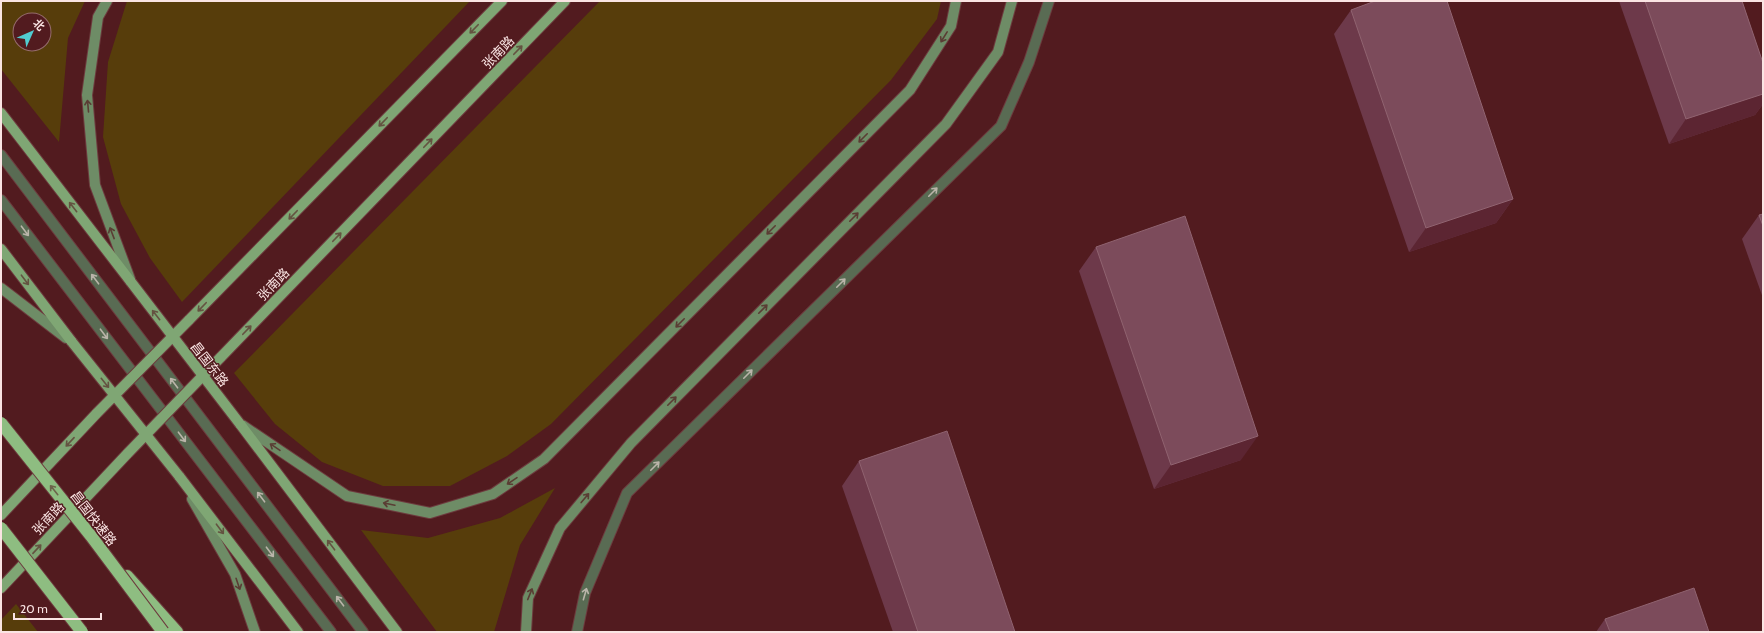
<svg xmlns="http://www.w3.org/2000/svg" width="1764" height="633" viewBox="0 0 1764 633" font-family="Cabin,'Noto Sans SC',sans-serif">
  <rect width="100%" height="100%" fill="#521b1f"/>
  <g fill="#573d0b" fill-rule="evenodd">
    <path d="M 1,1 L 85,1 L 68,38 L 59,142 L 1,69 ZM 20,20 L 44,20 L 44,44 L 20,44 Z"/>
    <path d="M 127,1 L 470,1 L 182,302 L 150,258 L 121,204 L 103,137 L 108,62 Z"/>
    <path d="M 600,1 L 941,1 L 937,19 L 891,80 L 551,424 L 507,456 L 450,486 L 383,486 L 322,462 L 275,424 L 234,373 Z"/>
    <path d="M 555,488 L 520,545 L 494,632 L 437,632 L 361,530 L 428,538 L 500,518 Z"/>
    <path d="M 16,604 L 38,632 L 1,632 L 1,620 Z"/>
  </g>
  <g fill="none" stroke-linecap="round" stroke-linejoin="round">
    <defs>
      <g id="lane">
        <path d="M 1,155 L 363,632"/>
        <path d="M 1,200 L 331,632"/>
        <path d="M 577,632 L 585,593 L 627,493 L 1001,126 L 1029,62 L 1049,1"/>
      </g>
      <g id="secondary">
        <path d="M 107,1 L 98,17 L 87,95 L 95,185 L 130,279"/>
        <path d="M 1,288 L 66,338"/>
        <path d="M 242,425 L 347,496 L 430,513 L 493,494 L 544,459 L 910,90 L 951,26 L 956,1"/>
        <path d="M 192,499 L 235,574 L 255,632"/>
        <path d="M 526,632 L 528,598 L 560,528 L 631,443 L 946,124 L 998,52 L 1012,1"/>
      </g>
      <g id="primary">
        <path d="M 1,113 L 131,282"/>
        <path d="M 1,249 L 72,342"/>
        <path d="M 188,321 L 502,1"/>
        <path d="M 220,358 L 565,1"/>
        <path d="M 240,424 L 397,632"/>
        <path d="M 179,476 L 298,632"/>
        <path d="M 1,515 L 97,413"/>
        <path d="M 1,588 L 128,453"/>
      </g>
      <path id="highway" d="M 127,576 L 177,632"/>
    </defs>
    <use href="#lane" stroke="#6d3b3e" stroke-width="12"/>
    <use href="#secondary" stroke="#6d3b3e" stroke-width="12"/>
    <use href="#primary" stroke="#6d3b3e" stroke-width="12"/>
    <use href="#highway" stroke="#6d3b3e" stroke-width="14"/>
    <use href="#lane" stroke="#596b53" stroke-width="10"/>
    <use href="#secondary" stroke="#6e8c66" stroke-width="10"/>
    <use href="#primary" stroke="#7fa674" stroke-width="10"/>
    <use href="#highway" stroke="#8ebd81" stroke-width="12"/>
    <defs>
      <g id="primary-bridge">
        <path d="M 131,282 L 240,424"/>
        <path d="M 72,342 L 179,476"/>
        <path d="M 97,413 L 188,321"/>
        <path d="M 128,453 L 220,358"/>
      </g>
      <g id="highway-bridge">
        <path d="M 1,423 L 91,536 L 163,632"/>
        <path d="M 1,528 L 82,632"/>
      </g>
    </defs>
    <use href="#primary-bridge" stroke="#6d3b3e" stroke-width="12" stroke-linecap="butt"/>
    <use href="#highway-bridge" stroke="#6d3b3e" stroke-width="14" stroke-linecap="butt"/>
    <use href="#primary-bridge" stroke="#7fa674" stroke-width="10"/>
    <use href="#highway-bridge" stroke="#8ebd81" stroke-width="12"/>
  </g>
  <g fill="#6d394a">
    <path d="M 1619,1 L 1742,1 L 1763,63 L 1763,104 L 1755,115 L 1669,144 Z"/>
    <path d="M 1351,10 L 1513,199 L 1496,223 L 1409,252 L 1334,34 Z"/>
    <path d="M 1763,214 L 1763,298 L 1742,239 L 1759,215 Z"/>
    <path d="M 1096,247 L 1241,460 L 1154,489 L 1079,271 Z"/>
    <path d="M 859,461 L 1015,632 L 893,632 L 842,486 Z"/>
    <path d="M 1605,619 L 1709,632 L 1596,632 Z"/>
  </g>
  <g fill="#5c2532">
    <path d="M 1763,94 L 1763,104 L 1755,115 L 1669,144 L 1686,119 Z"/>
    <path d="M 1513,199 L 1496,223 L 1409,252 L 1426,228 Z"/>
    <path d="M 1258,436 L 1241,460 L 1154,489 L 1171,465 Z"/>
  </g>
  <g fill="#7c4b5b" stroke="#906370">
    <path d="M 1375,1 L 1447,1 L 1513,199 L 1426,228 L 1351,10 Z"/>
    <path d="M 1645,1 L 1742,1 L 1763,63 L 1763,94 L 1686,119 Z"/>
    <path d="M 1763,214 L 1763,226 L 1759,215 Z"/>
    <path d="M 1185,216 L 1258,436 L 1171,465 L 1096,247 Z"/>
    <path d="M 947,431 L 1015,632 L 918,632 L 859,461 Z"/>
    <path d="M 1694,588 L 1709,632 L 1610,632 L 1605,619 Z"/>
  </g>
  <defs><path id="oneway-shaft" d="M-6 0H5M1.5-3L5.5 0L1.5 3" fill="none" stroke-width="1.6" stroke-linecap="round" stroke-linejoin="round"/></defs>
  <g stroke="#645341">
    <use href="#oneway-shaft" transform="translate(474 29) rotate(134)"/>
    <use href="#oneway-shaft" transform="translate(518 50) rotate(-46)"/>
    <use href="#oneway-shaft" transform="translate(383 122) rotate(134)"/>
    <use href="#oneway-shaft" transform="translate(428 143) rotate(-46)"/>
    <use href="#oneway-shaft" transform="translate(73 207) rotate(-128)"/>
    <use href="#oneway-shaft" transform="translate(293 215) rotate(134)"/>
    <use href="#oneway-shaft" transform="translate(337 237) rotate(-46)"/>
    <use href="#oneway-shaft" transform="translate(25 280) rotate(53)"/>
    <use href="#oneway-shaft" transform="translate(202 307) rotate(134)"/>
    <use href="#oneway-shaft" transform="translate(156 315) rotate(-128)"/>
    <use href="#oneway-shaft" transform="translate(247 330) rotate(-46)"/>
    <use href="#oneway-shaft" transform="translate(105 383) rotate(51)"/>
    <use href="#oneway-shaft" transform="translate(70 442) rotate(133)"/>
    <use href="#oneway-shaft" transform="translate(220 529) rotate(53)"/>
    <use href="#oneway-shaft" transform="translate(331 545) rotate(-127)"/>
    <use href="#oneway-shaft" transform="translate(37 549) rotate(-47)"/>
  </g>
  <g stroke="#5a3d34">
    <use href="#oneway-shaft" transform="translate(944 37) rotate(122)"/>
    <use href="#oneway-shaft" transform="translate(88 106) rotate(-95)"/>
    <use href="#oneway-shaft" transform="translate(863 138) rotate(135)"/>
    <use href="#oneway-shaft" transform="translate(854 217) rotate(-45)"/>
    <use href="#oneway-shaft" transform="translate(771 230) rotate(135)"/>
    <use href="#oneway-shaft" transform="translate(112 233) rotate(-111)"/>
    <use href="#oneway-shaft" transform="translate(763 309) rotate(-45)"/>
    <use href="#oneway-shaft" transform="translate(680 323) rotate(135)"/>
    <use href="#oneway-shaft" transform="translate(672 401) rotate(-45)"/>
    <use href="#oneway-shaft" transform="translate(275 447) rotate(-146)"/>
    <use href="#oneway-shaft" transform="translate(512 481) rotate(146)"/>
    <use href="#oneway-shaft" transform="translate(585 498) rotate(-50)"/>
    <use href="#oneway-shaft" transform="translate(389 504) rotate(-168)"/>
    <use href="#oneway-shaft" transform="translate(238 584) rotate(71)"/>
    <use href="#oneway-shaft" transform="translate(530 594) rotate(-68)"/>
  </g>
  <g stroke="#bab4a9">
    <use href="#oneway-shaft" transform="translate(933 192) rotate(-45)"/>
    <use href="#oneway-shaft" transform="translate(25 231) rotate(53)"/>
    <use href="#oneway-shaft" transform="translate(95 279) rotate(-127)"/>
    <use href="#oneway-shaft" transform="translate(841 283) rotate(-45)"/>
    <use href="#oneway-shaft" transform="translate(104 334) rotate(53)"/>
    <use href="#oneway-shaft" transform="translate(748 374) rotate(-45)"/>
    <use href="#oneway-shaft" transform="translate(174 383) rotate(-127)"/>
    <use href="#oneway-shaft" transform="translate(182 437) rotate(53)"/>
    <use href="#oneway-shaft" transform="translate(655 466) rotate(-45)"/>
    <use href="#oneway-shaft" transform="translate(261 497) rotate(-127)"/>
    <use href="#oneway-shaft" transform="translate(270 552) rotate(53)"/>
    <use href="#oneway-shaft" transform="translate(585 594) rotate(-74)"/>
    <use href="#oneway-shaft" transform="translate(340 601) rotate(-127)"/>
  </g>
  <use stroke="#6d644b" href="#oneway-shaft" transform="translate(54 490) rotate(-129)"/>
  <g text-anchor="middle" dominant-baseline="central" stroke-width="3" stroke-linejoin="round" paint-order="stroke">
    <g font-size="13" fill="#fae4e3" stroke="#521b1f">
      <text transform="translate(498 52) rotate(-46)">张南路</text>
      <text transform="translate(273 284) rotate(-46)">张南路</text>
      <text transform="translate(210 364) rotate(52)">昌国东路</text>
      <text transform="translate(48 518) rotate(-47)">张南路</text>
      <text transform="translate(94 518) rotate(52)">昌国快速路</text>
    </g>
  </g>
  <rect width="1764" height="633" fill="none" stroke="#fae4e3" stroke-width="4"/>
  <g transform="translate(32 32) rotate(45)"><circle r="19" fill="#521b1f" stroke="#956b6d"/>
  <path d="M0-3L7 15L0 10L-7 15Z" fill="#51ccd1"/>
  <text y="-6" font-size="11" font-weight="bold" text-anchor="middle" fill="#fae4e3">北</text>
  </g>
  <path d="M14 613v6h87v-6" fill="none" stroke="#fae4e3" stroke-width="2"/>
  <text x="20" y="613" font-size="12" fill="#fae4e3" stroke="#521b1f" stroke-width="3" paint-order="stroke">20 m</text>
</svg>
